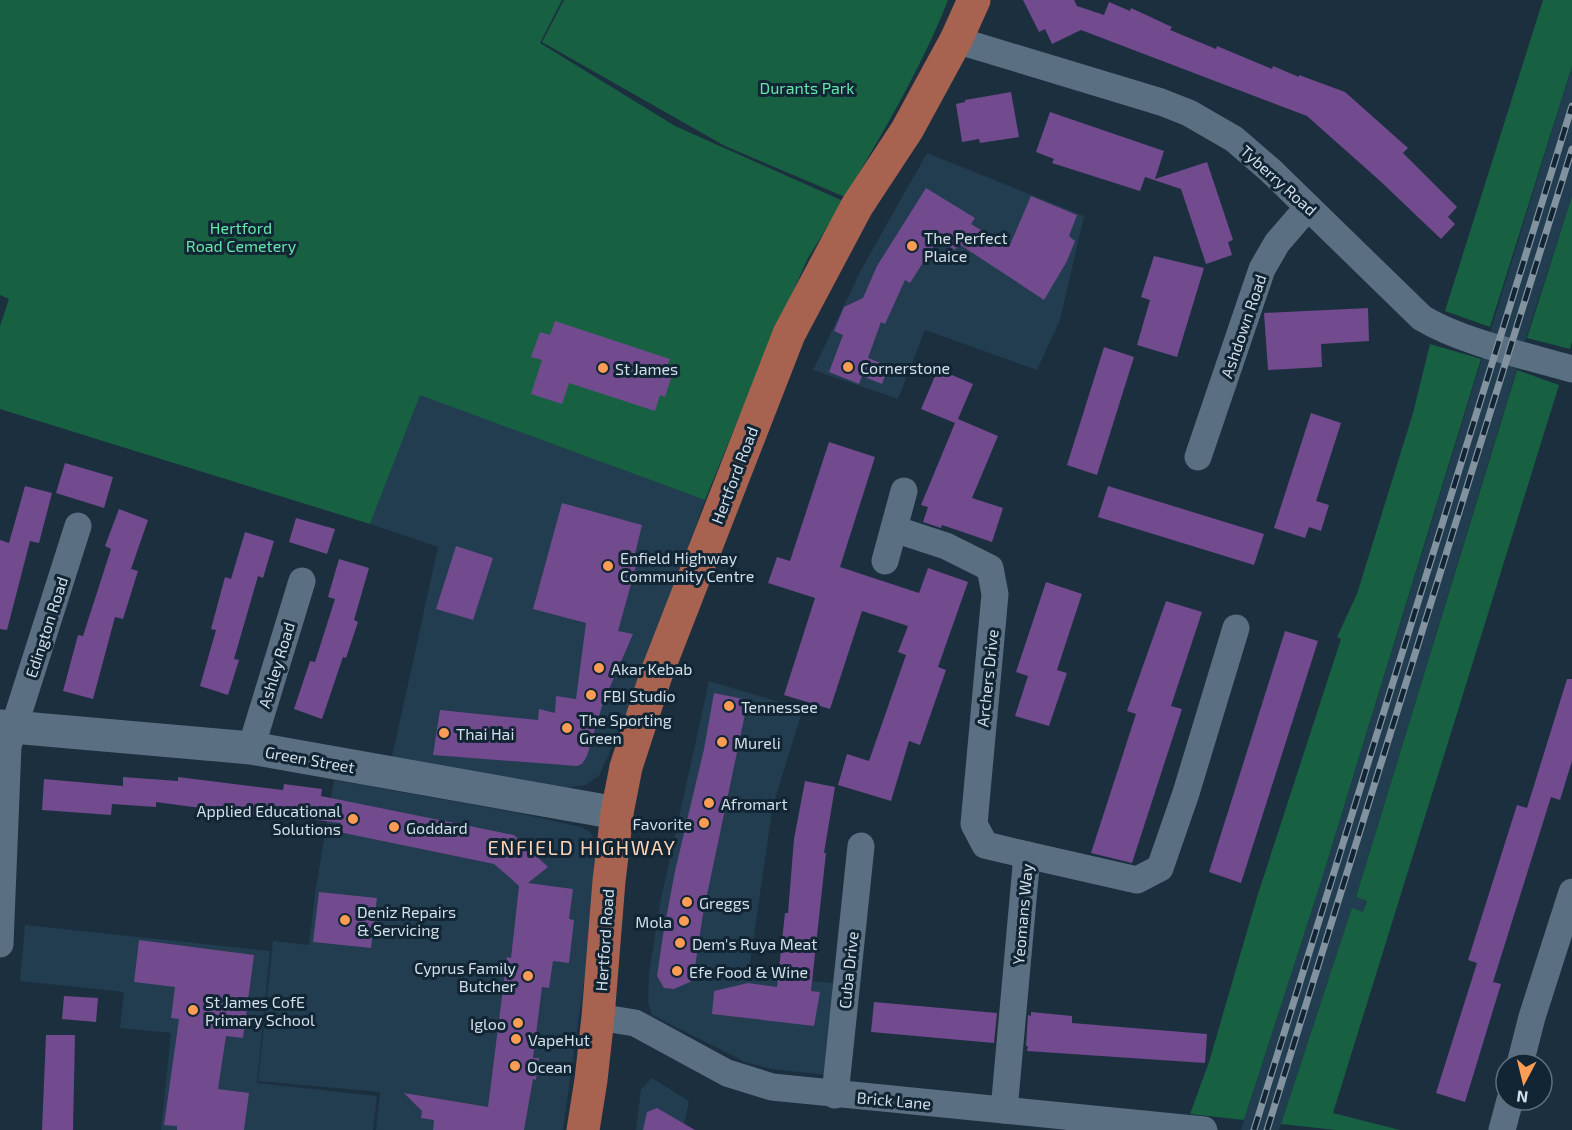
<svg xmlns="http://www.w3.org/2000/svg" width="1572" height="1130" viewBox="0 0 1572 1130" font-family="'Exo 2',sans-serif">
  <rect width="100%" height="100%" fill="#1b2f3f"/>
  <g fill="#213d4f">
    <path d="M 1572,66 L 1572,196 L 1532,319 L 1356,897 L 1367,901 L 1363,912 L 1352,909 L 1279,1130 L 1241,1130 L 1319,888 Z"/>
    <path d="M 927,153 L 1084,216 L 1060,320 L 1037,370 L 925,330 L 898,399 L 813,370 L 861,270 Z"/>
    <path d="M 419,394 L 705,500 L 652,650 L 627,713 L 599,776 L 585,785 L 567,788 L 392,757 L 438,547 L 370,524 Z"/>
    <path d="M 709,681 L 803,709 L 773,805 L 748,976 L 835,983 L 826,1075 L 772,1069 L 745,1062 L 652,1015 L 648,1002 L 649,974 L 660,904 Z"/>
    <path d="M 334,780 L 508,811 L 581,827 L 590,832 L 594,839 L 596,847 L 586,967 L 563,1130 L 376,1130 L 380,1092 L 258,1081 L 273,941 L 309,945 L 316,887 Z"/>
    <path d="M 25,925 L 270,951 L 257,1083 L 377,1096 L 373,1130 L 161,1130 L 171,1033 L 120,1028 L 124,992 L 20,981 Z"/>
    <path d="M 652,1078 L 689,1101 L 683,1130 L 636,1130 L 641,1089 Z"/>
  </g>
  <g fill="#186042">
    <path d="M 0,0 L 562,0 L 540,43 L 675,126 L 843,201 L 807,260 L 754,380 L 705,500 L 420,395 L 370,524 L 0,409 L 0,326 L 9,299 L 0,295 Z"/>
    <path d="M 564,0 L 948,0 C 921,69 882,134 845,197 L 725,146 L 542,42 Z"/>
    <path d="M 1543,0 L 1572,0 L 1572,66 L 1490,327 L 1445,311 Z"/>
    <path d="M 1572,196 L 1572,341 L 1570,349 L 1527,338 Z"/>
    <path d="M 1430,344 L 1481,359 L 1319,888 L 1244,1120 L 1190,1114 L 1209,1062 L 1257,897 L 1341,639 L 1337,637 L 1357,594 L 1413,413 Z"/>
    <path d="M 1517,370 L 1559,385 L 1333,1113 L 1400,1130 L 1336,1130 L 1281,1124 L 1352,908 L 1363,912 L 1367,901 L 1356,897 Z"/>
  </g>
  <g fill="#724a8e">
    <path d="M 1023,0 L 1074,0 L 1077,6 L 1104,15 L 1109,2 L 1130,11 L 1131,8 L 1172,27 L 1170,30 L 1216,49 L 1217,46 L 1272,69 L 1273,66 L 1299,77 L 1299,75 L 1345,92 L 1408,148 L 1403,153 L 1457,207 L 1448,217 L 1455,224 L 1441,239 L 1379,180 L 1307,116 L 1081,30 L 1052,44 L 1045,29 L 1039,32 Z"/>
    <path d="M 1011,92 L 1019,137 L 980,143 L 979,139 L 962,142 L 956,104 L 965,102 L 965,100 Z"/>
    <path d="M 1050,112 L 1164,151 L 1155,179 L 1207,162 L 1233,240 L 1228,242 L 1232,255 L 1206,264 L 1181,189 L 1145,177 L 1140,191 L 1052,163 L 1054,159 L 1036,152 Z"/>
    <path d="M 926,188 L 975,218 L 971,224 L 1009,247 L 1031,196 L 1077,215 L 1069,236 L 1075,241 L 1067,261 L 1044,300 L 959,244 L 955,250 L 938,239 L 910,283 L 905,280 L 885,324 L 881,322 L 868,358 L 889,366 L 882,384 L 862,376 L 859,384 L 829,372 L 843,335 L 834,331 L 844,307 L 863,298 L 877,266 Z"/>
    <path d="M 1154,256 L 1204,268 L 1177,357 L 1137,345 L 1150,300 L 1141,297 Z"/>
    <path d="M 1368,308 L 1369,341 L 1321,344 L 1322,367 L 1268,370 L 1264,313 Z"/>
    <path d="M 555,321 L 670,359 L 664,376 L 671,378 L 665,397 L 660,395 L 655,411 L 569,383 L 562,404 L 531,394 L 542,360 L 531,357 L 540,332 L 550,335 Z"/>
    <path d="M 1104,347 L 1134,357 L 1097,475 L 1067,465 Z"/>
    <path d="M 938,369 L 973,384 L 958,419 L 998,436 L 972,498 L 1003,508 L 992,542 L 942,525 L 941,528 L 923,522 L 928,507 L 921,505 L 955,423 L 921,409 Z"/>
    <path d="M 1311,413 L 1341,423 L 1316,501 L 1329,505 L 1321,531 L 1309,527 L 1305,538 L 1274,528 Z"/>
    <path d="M 829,442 L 875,457 L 840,567 L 919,593 L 928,568 L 968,582 L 938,667 L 946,670 L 920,745 L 909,741 L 891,801 L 838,785 L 847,754 L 869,761 L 906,655 L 898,652 L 908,626 L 862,611 L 830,709 L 784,695 L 815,598 L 768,583 L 777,557 L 790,561 Z"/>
    <path d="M 65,463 L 113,477 L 104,508 L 56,493 Z"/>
    <path d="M 25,486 L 52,493 L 39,543 L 30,541 L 7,630 L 0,629 L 0,540 L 9,543 Z"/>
    <path d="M 1108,486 L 1264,534 L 1254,565 L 1098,517 Z"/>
    <path d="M 562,503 L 642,525 L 634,558 L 638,559 L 618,631 L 633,634 L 603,703 L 587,756 L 582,764 L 577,766 L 433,755 L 440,710 L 538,720 L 539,709 L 555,713 L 556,696 L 576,699 L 586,623 L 533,609 Z"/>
    <path d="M 119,509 L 148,520 L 131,569 L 138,571 L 123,619 L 115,617 L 93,699 L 63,691 L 78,635 L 83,636 L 111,549 L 105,546 Z"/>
    <path d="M 296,518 L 335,529 L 327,554 L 289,542 Z"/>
    <path d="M 245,532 L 274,541 L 263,578 L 258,576 L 234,659 L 239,660 L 228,695 L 200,686 L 216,630 L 211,629 L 225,577 L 231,579 Z"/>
    <path d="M 456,546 L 493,558 L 473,620 L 436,609 Z"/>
    <path d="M 339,559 L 369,568 L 354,620 L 358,622 L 346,658 L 343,657 L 322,719 L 294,709 L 310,661 L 315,662 L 335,599 L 328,597 Z"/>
    <path d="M 1046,582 L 1082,594 L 1057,670 L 1067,673 L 1049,726 L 1015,716 L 1028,676 L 1016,672 Z"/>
    <path d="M 1166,601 L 1202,612 L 1171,706 L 1182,709 L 1132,863 L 1091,853 L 1136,714 L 1127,711 Z"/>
    <path d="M 1285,631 L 1318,641 L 1241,883 L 1209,872 Z"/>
    <path d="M 1567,679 L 1572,679 L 1572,761 L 1560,800 L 1551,797 L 1493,982 L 1501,984 L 1465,1102 L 1436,1093 L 1477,963 L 1468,960 L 1517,805 L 1527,808 Z"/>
    <path d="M 714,693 L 748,700 L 703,914 L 695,967 L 699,978 L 674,989 L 664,988 L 657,976 L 663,935 L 675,871 L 704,749 Z"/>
    <path d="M 123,777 L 178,781 L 178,777 L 283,790 L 284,784 L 322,789 L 321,796 L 514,835 L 548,867 L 528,883 L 573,889 L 569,919 L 574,920 L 569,963 L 553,961 L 549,988 L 542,987 L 533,1058 L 539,1058 L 536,1080 L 533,1079 L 524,1130 L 433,1130 L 434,1120 L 421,1118 L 422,1111 L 404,1093 L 488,1107 L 507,957 L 511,958 L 519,886 L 508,876 L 494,864 L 339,832 L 341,823 L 269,814 L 268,817 L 156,802 L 156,807 L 112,804 L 111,815 L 42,810 L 44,779 L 123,786 Z"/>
    <path d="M 805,781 L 835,787 L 824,853 L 826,853 L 811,991 L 820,992 L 814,1026 L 712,1014 L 714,991 L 748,983 L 777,987 L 785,913 L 788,913 L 794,839 Z"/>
    <path d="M 319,892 L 377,898 L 371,948 L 313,942 Z"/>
    <path d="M 139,940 L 254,955 L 243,1038 L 226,1036 L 218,1089 L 249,1093 L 244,1130 L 177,1130 L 177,1126 L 164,1125 L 179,1019 L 171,1018 L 175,987 L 134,982 Z"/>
    <path d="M 64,996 L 98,998 L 96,1022 L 62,1019 Z"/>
    <path d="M 874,1002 L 997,1013 L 994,1043 L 871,1032 Z"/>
    <path d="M 1031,1012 L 1072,1016 L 1072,1023 L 1207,1034 L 1205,1063 L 1027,1051 L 1028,1046 L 1026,1046 L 1028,1015 L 1031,1016 Z"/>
    <path d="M 46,1035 L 75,1035 L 73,1130 L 42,1130 Z"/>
    <path d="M 657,1108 L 695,1130 L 643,1130 L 647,1112 Z"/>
  </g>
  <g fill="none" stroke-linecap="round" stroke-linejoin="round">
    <g stroke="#5a7082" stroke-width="27">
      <path d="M 956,40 L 1161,102 L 1189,113 L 1234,139 L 1270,170 L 1422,318 C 1462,342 1527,356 1572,369"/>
      <path d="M 1198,457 L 1262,269 L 1277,243 L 1308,207"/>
      <path d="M 894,529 L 946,546 L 990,568 L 995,594 L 974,824 L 985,845 L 1027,855"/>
      <path d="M 885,561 L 904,491"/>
      <path d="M 251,748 L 302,581"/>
      <path d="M 0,944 L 8,746 L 78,526"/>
      <path d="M 598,1017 L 635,1023 L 727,1073 L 772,1087 L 1204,1130"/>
      <path d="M 1520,1064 L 1532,1017 L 1572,892"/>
      <path d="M 835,1095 L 861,846"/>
      <path d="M 1004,1110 L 1027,855 L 1137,880 L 1160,868 L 1186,793 L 1236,628"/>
      <path d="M 1502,1130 L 1510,1100"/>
    </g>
    <path stroke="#5a7082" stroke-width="33" d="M 0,726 L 251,748 L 617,813"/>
    <path stroke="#a86250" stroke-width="33" d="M 583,1130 L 591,1080 L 598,1017 L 609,881 L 617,813 L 626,767 L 656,675 L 789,334 L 857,206 L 907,130 L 956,40 L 974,0"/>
    <defs>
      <g id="rail">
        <path d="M 1254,1130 L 1572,106"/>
        <path d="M 1267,1130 L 1572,149"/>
      </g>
    </defs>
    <use href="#rail" stroke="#83929f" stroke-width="7"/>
    <use href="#rail" stroke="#112534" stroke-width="4.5" stroke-dasharray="14" stroke-linecap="butt"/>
  </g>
  <g fill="#fd9d55" stroke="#112534" stroke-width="2">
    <circle cx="912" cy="246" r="6"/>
    <circle cx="848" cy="367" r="6"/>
    <circle cx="603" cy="368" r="6"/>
    <circle cx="608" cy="566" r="6"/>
    <circle cx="599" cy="668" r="6"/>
    <circle cx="591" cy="695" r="6"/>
    <circle cx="729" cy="706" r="6"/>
    <circle cx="567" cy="728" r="6"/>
    <circle cx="444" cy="733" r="6"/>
    <circle cx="722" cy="742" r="6"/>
    <circle cx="709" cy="803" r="6"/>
    <circle cx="353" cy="819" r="6"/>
    <circle cx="704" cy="823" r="6"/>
    <circle cx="394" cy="827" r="6"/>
    <circle cx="687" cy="902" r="6"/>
    <circle cx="345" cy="920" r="6"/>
    <circle cx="684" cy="921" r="6"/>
    <circle cx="680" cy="943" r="6"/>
    <circle cx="677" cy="971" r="6"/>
    <circle cx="528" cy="976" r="6"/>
    <circle cx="193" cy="1010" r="6"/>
    <circle cx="518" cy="1023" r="6"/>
    <circle cx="516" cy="1039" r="6"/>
    <circle cx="515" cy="1066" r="6"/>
  </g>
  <g text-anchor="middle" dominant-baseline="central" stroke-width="6" stroke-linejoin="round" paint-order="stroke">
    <g font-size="16" fill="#64e6ab" stroke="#112534">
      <text x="807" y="87">Durants Park</text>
      <text x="241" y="227">Hertford<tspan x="241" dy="18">Road Cemetery</tspan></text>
    </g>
    <g font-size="16" fill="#d2dee8" stroke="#112534">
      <text transform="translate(1279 180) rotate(42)">Tyberry Road</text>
      <text transform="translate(1243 326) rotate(-71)">Ashdown Road</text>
      <text transform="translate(734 475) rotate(-69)">Hertford Road</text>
      <text transform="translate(46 627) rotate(-72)">Edington Road</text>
      <text transform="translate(276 665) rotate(-73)">Ashley Road</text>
      <text transform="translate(987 678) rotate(-84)">Archers Drive</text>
      <text transform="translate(310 759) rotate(10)">Green Street</text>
      <text transform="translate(1022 914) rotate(-85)">Yeomans Way</text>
      <text transform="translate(604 940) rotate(-86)">Hertford Road</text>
      <text transform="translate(848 970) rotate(-84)">Cuba Drive</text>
      <text transform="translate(894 1100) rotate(5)">Brick Lane</text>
    </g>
    <g font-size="16" fill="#d2dee8" stroke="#112534" text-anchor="start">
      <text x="924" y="237">The Perfect<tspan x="924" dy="18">Plaice</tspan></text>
      <text x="860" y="367">Cornerstone</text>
      <text x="615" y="368">St James</text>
      <text x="620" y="557">Enfield Highway<tspan x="620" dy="18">Community Centre</tspan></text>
      <text x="611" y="668">Akar Kebab</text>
      <text x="603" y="695">FBI Studio</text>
      <text x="741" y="706">Tennessee</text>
      <text x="579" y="719">The Sporting<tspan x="579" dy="18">Green</tspan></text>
      <text x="456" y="733">Thai Hai</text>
      <text x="734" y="742">Mureli</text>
      <text x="721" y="803">Afromart</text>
      <text x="341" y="810" text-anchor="end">Applied Educational<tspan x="341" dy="18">Solutions</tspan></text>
      <text x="692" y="823" text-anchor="end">Favorite</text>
      <text x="406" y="827">Goddard</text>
      <text x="699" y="902">Greggs</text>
      <text x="357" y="911">Deniz Repairs<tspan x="357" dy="18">&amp; Servicing</tspan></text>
      <text x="672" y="921" text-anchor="end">Mola</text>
      <text x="692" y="943">Dem's Ruya Meat</text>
      <text x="516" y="967" text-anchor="end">Cyprus Family<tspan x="516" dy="18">Butcher</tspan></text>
      <text x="689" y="971">Efe Food &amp; Wine</text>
      <text x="205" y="1001">St James CofE<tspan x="205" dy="18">Primary School</tspan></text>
      <text x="506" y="1023" text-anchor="end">Igloo</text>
      <text x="528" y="1039">VapeHut</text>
      <text x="527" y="1066">Ocean</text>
    </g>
    <g font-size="20" letter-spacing="1.5" fill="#fed4b8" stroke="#112534">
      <text x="582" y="847">ENFIELD HIGHWAY</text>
    </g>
  </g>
  <g transform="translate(1524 1082) rotate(187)"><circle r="28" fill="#112534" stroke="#5e6f7c" stroke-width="1.5"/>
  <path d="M0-4.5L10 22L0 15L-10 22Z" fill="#fd9d55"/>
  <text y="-9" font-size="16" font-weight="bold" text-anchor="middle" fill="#d2dee8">N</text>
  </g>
</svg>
